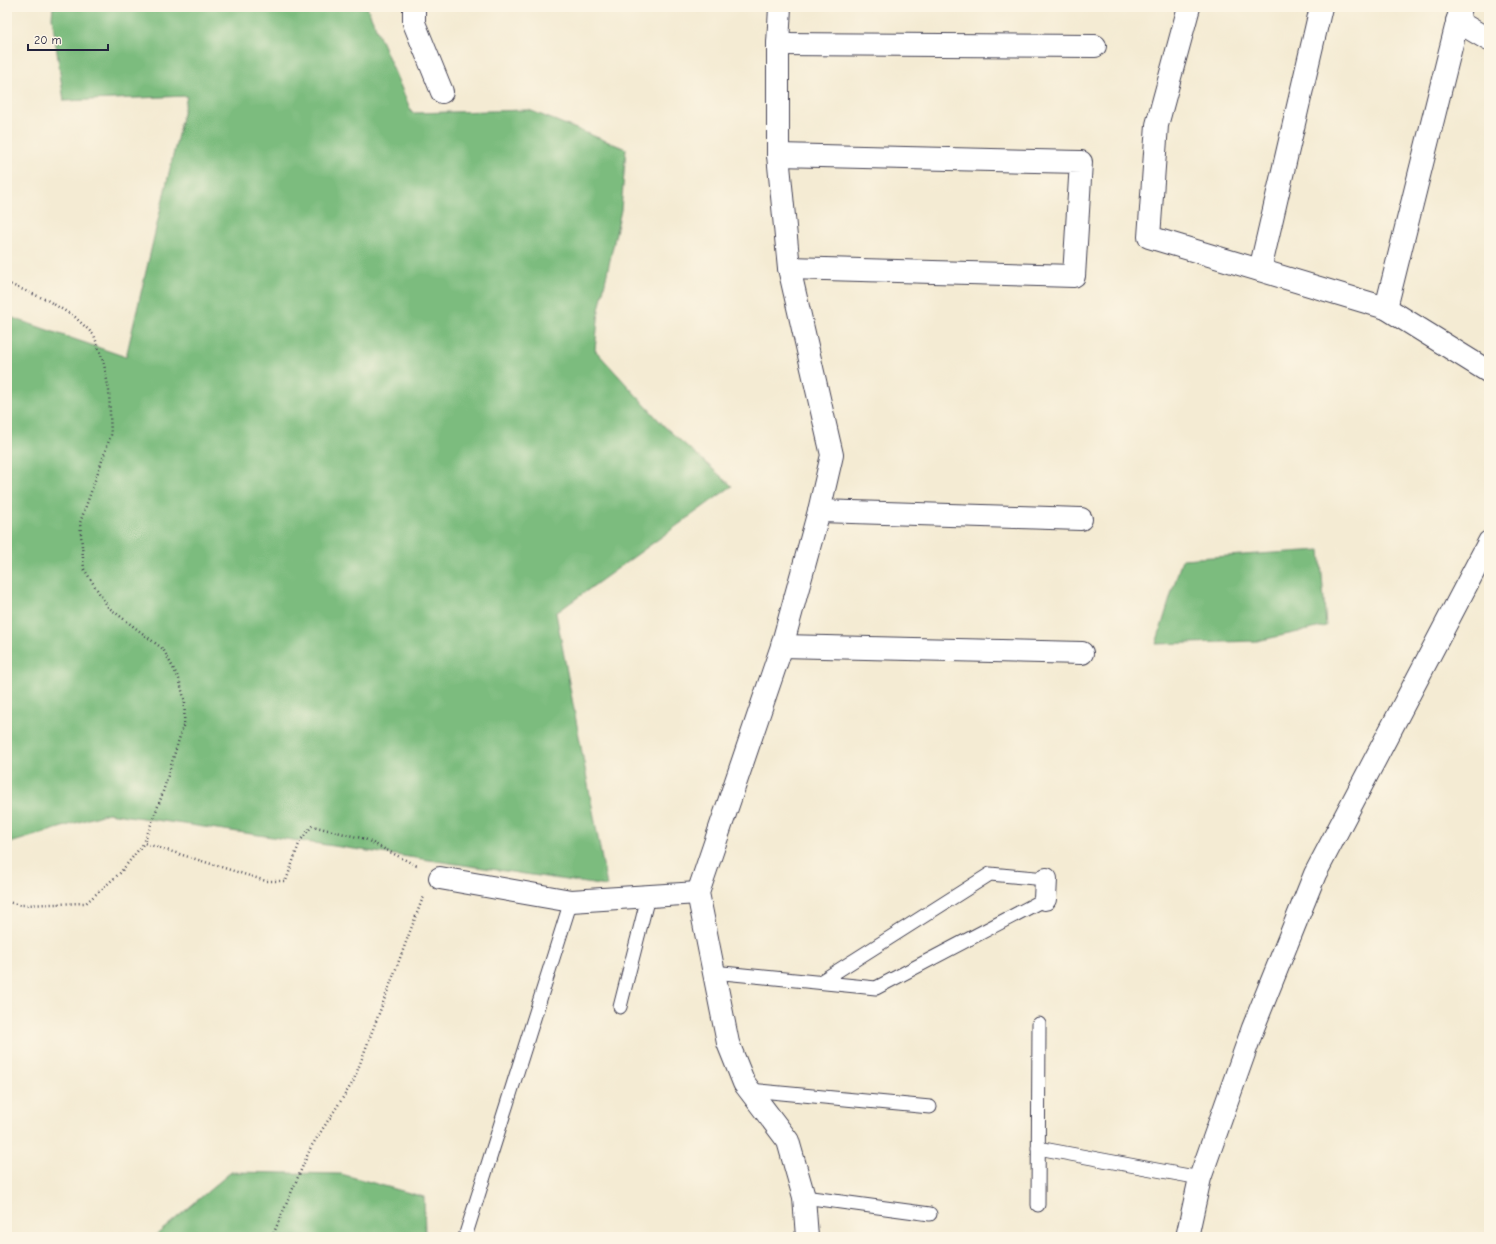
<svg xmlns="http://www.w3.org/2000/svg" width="1496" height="1244" viewBox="0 0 1496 1244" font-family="'Comic Neue',sans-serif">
  <rect width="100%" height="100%" fill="#fcf5e5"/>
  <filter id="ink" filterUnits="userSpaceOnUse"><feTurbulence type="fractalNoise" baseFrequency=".025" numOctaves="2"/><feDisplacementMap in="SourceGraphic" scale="8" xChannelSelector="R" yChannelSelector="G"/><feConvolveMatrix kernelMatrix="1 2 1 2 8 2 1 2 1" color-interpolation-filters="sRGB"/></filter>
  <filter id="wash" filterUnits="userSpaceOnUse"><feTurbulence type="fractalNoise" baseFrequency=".012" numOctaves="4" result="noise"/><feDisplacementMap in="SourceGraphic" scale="16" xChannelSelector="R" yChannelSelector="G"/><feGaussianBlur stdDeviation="0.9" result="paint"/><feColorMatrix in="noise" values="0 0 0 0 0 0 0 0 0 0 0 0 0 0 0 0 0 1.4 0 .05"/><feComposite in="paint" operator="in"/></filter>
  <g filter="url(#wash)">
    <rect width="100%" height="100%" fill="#f4ebd3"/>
    <g fill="#7cbc7e" stroke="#4f6f5c">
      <path d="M 53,7 L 367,7 L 412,113 L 529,110 L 626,149 L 621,210 L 599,310 L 595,350 L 665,427 L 732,486 L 556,613 L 607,886 L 108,813 L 7,844 L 7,316 L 126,357 L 187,96 L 64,101 L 52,17 Z"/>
      <path d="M 1320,550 L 1326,626 L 1257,641 L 1156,644 L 1182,559 Z"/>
      <path d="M 231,1172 L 341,1174 L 424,1197 L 425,1237 L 154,1237 Z"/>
    </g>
  </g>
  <g filter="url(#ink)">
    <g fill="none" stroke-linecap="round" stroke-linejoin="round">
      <defs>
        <g id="service">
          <path d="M 713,972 L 876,988 L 1045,899"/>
          <path d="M 820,982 L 990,874 L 1046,879"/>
          <path d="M 620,1007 L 648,897"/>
          <path d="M 750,1090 L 930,1107"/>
          <path d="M 1038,1148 L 1200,1178"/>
          <path d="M 804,1197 L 930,1214"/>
          <path d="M 1038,1205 L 1039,1024"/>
          <path d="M 465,1237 L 571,901"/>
        </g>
        <g id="minor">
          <path d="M 414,7 L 414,23 L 442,92"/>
          <path d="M 780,7 L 778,44 L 778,155 L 789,268 L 832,455 L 819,511 L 782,646 L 698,893 L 728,1043 L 744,1083 L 788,1141 L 804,1197 L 807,1237"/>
          <path d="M 1189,7 L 1157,125 L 1149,237 L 1386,308 L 1489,372"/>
          <path d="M 1457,21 L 1489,40"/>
          <path d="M 778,44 L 1095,46"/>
          <path d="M 778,155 L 1081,162 L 1074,276 L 789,268"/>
          <path d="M 1260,270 L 1321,7"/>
          <path d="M 1386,308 L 1461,7"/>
          <path d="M 819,511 L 1081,519"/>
          <path d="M 782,646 L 1082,653"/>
          <path d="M 440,878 L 571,901 L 698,893"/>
          <path d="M 1045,899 L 1046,879"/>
          <path d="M 1187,1237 L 1200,1178 L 1253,1028 L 1315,874 L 1489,542"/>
        </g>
      </defs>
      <use href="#service" stroke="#424052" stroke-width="15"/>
      <use href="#minor" stroke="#424052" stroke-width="24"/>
      <g stroke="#424052" stroke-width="2.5" stroke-dasharray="1 3" stroke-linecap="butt">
        <path d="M 7,283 L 47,300 L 75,317 L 94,335 L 104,364 L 109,391 L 111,435 L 80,523 L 84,569 L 108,607 L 163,649 L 179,679 L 185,702 L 184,723 L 161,798 L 144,843"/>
        <path d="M 7,902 L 21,905 L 86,903 L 120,873 L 144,843 L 266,881 L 286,881 L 300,841 L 312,826 L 365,839 L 419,867"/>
        <path d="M 272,1237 L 311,1147 L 353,1082 L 422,900 L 425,896"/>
      </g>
      <use href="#service" stroke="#fff" stroke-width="13"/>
      <use href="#minor" stroke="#fff" stroke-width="22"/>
    </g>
  </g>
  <rect width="1496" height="1244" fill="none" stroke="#fcf5e5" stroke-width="24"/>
  <path d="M28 44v6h80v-6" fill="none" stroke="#22223b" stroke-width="2"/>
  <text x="34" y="44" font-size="12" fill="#22223b" stroke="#fcf5e5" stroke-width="3" paint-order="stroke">20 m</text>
</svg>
